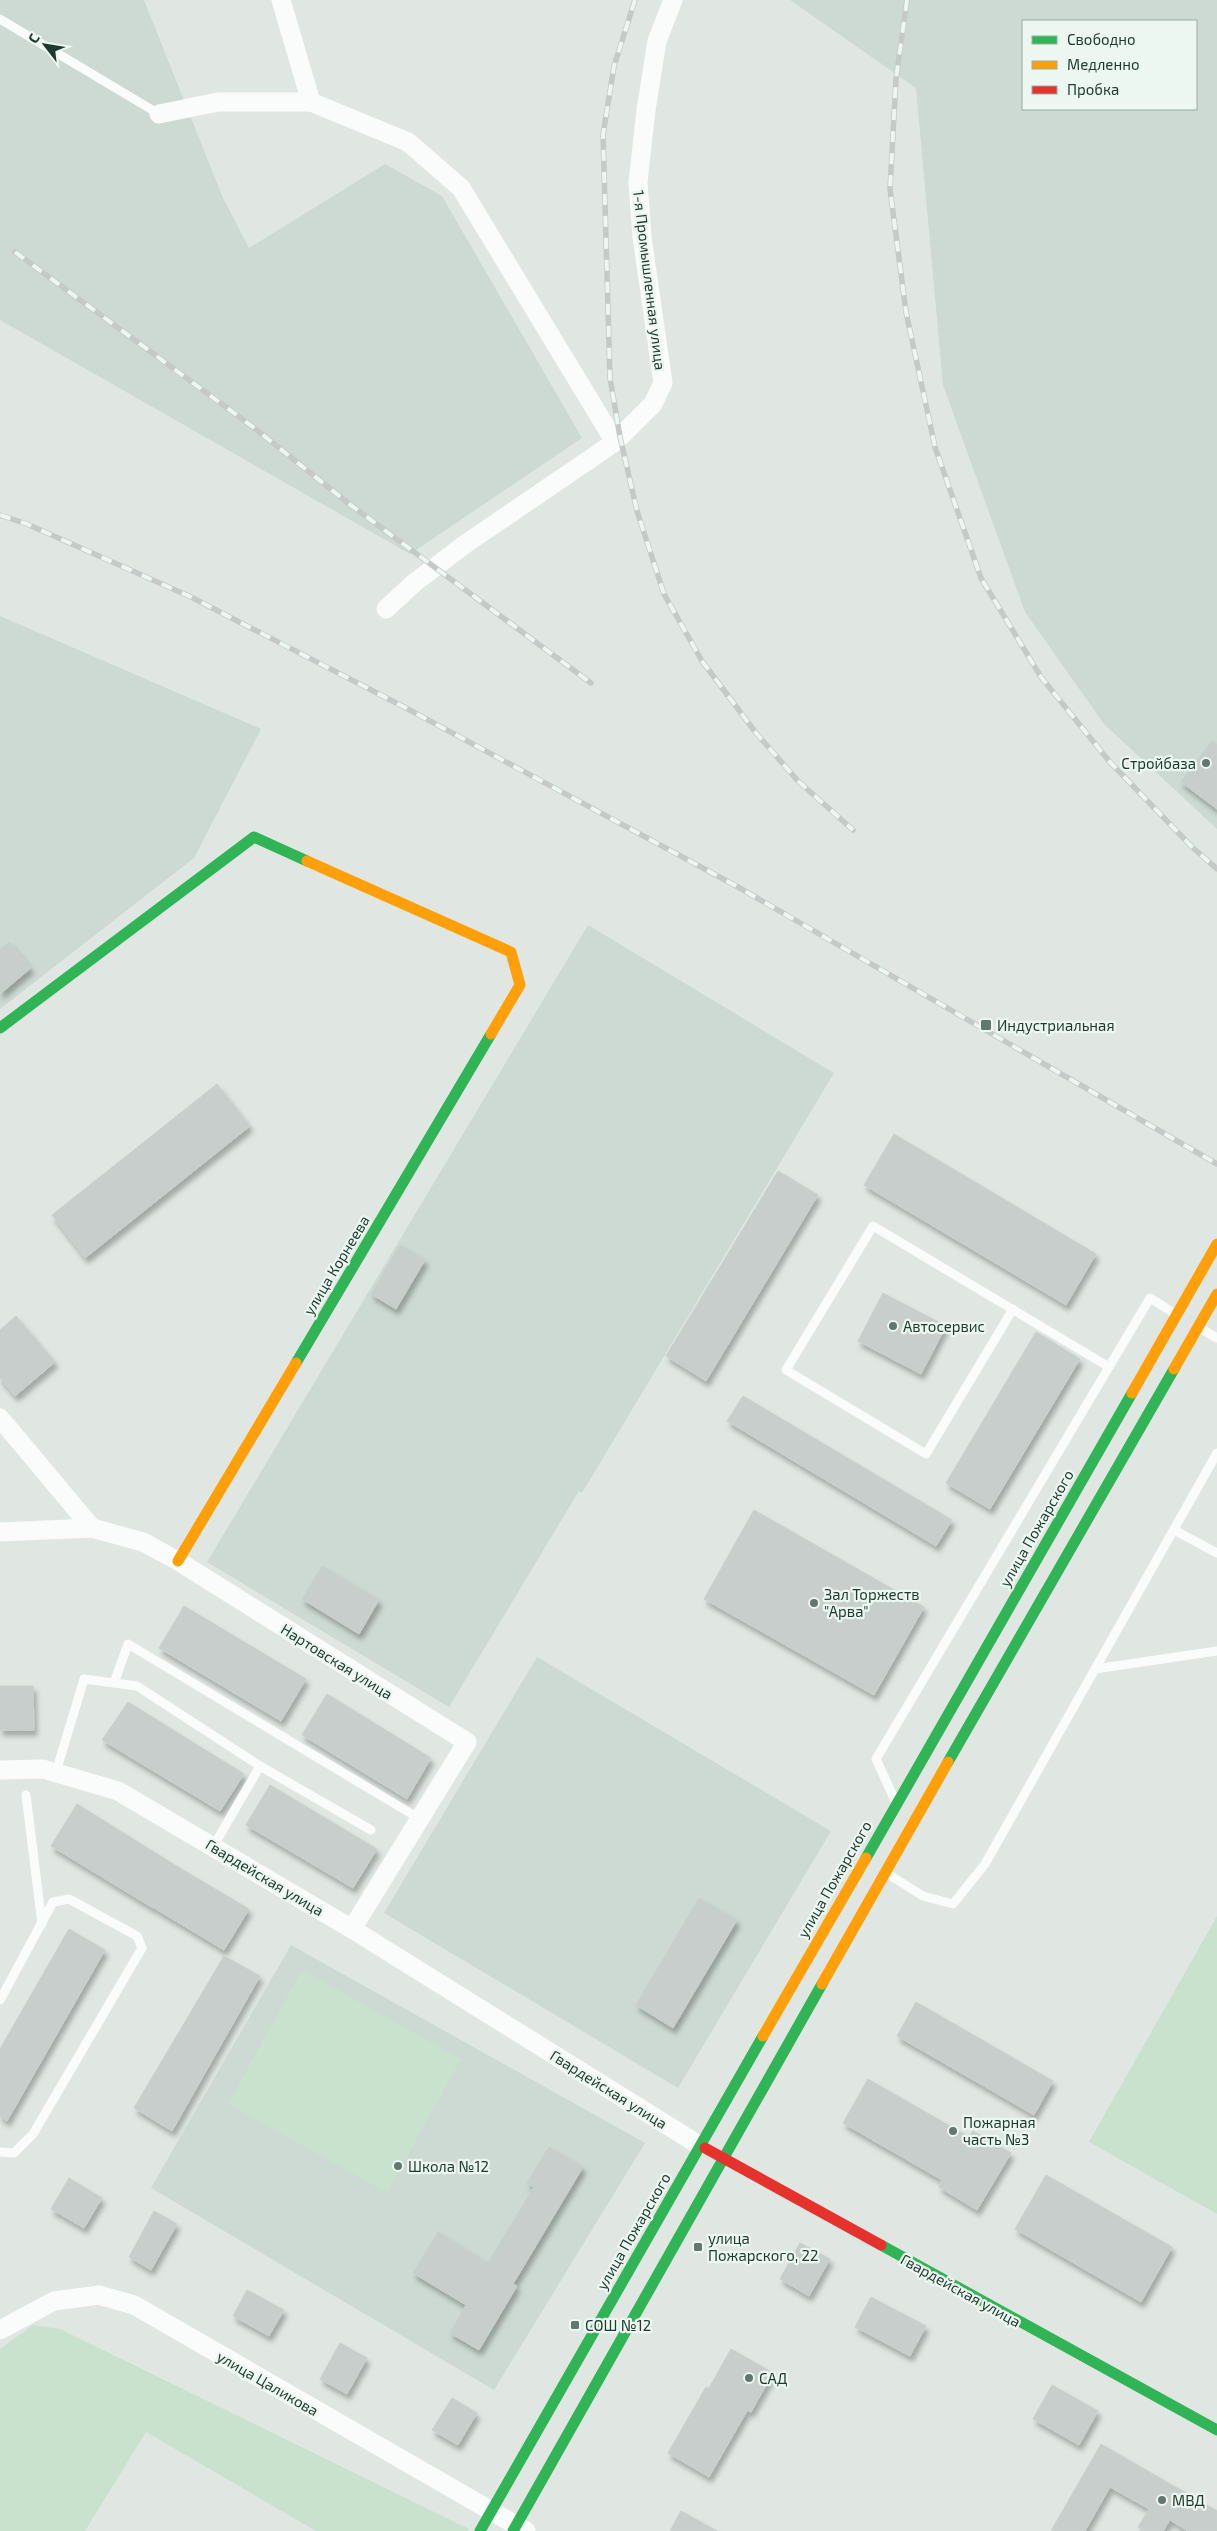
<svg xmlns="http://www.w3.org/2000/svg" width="1217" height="2531" viewBox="0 0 1217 2531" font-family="'Exo 2',sans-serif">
  <defs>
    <filter id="shadow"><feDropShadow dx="3" dy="5.5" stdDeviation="2.5" flood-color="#0004"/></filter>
  </defs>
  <rect width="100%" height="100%" fill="#e0e7e3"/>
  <g fill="#cdd9d3" fill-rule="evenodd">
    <path d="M 0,0 L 144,0 L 223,198 L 249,248 L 385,164 L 442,196 L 582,438 L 410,554 L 0,320 Z"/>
    <path d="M 790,0 L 1217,0 L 1217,829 L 1104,724 L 1025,612 L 943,385 L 916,88 ZM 1023,21 L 1196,21 L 1196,109 L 1023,109 Z"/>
    <path d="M 0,616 L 261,729 L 194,858 L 0,1009 Z"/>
    <path d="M 588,925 L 834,1073 L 582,1493 L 579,1491 L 449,1707 L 207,1562 Z"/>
    <path d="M 537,1657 L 831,1831 L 678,2088 L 384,1913 Z"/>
    <path d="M 291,1945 L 645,2143 L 494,2390 L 151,2188 Z"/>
  </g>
  <g fill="#c8e2ce">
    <path d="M 1217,1916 L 1217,2214 L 1089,2142 Z"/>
    <path d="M 302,1970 L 461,2059 L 387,2193 L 228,2104 Z"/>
    <path d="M 33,2325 L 60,2329 L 469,2529 L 468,2531 L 316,2531 L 146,2432 L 85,2531 L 0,2531 L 0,2349 Z"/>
  </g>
  <g fill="#c7cecb" stroke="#c9d0cc" filter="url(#shadow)">
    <path d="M 1212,741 L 1217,745 L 1217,809 L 1181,782 Z"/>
    <path d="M 9,942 L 31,968 L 0,994 L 0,950 Z"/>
    <path d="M 217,1084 L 250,1126 L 85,1258 L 52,1215 Z"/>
    <path d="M 894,1134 L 1096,1254 L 1066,1305 L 864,1185 Z"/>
    <path d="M 778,1171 L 818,1195 L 706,1381 L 666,1356 Z"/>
    <path d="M 400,1245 L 425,1260 L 396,1309 L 371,1294 Z"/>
    <path d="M 883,1293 L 946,1326 L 921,1374 L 858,1341 Z"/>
    <path d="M 16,1316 L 55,1362 L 15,1396 L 0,1378 L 0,1330 Z"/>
    <path d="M 1036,1332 L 1080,1359 L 990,1509 L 946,1483 Z"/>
    <path d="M 743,1396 L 952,1520 L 936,1546 L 727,1421 Z"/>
    <path d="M 754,1510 L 924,1607 L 874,1695 L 704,1599 Z"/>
    <path d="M 322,1566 L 379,1600 L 359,1634 L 302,1599 Z"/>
    <path d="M 184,1606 L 306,1679 L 281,1721 L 159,1648 Z"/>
    <path d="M 0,1686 L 33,1686 L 34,1730 L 0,1730 Z"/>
    <path d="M 327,1694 L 431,1758 L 407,1799 L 302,1735 Z"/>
    <path d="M 128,1702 L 244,1774 L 220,1811 L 102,1740 Z"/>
    <path d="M 270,1785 L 377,1849 L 353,1888 L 246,1825 Z"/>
    <path d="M 77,1804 L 178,1867 L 153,1908 L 51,1846 Z"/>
    <path d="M 178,1867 L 249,1909 L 224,1950 L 154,1908 Z"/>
    <path d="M 699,1898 L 737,1920 L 673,2028 L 636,2005 Z"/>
    <path d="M 69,1929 L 105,1950 L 7,2121 L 0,2116 L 0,2049 Z"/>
    <path d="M 224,1956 L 260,1976 L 172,2131 L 134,2108 Z"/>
    <path d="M 916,2002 L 1053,2081 L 1034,2115 L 897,2036 Z"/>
    <path d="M 868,2079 L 969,2137 L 973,2131 L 1011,2153 L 977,2210 L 939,2187 L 942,2180 L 843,2123 Z"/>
    <path d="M 549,2147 L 583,2167 L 513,2284 L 517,2286 L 479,2350 L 450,2333 L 466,2305 L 413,2273 L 438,2232 L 488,2263 L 534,2187 L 527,2183 Z"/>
    <path d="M 1046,2175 L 1172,2247 L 1141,2302 L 1015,2229 Z"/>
    <path d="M 69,2178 L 102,2198 L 84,2228 L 51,2209 Z"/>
    <path d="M 154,2211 L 177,2224 L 151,2270 L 129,2257 Z"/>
    <path d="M 800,2243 L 830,2259 L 809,2296 L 780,2279 Z"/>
    <path d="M 247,2290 L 284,2310 L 269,2336 L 233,2316 Z"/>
    <path d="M 871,2297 L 926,2326 L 910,2356 L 855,2327 Z"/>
    <path d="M 340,2343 L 367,2358 L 347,2394 L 320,2379 Z"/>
    <path d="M 731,2349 L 773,2373 L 751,2412 L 709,2388 Z"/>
    <path d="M 1052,2385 L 1098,2411 L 1079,2445 L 1033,2419 Z"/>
    <path d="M 706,2387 L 747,2411 L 709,2477 L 668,2453 Z"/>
    <path d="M 452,2398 L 477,2413 L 458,2445 L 432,2430 Z"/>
    <path d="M 1101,2444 L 1217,2511 L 1217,2531 L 1188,2531 L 1170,2520 L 1163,2531 L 1145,2531 L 1138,2527 L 1149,2509 L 1110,2487 L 1085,2531 L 1051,2531 Z"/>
    <path d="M 681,2511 L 717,2531 L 670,2531 Z"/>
  </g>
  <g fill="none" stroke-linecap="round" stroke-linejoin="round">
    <g stroke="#fafbfb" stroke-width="9">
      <path d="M 0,19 L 159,114"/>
      <path d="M 1013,1309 L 926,1454 L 786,1370 L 873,1226 L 1109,1367"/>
      <path d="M 1200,1328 L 1217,1338"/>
      <path d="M 1174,1530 L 1217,1553"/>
      <path d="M 1095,1669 L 1217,1651"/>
      <path d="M 114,1683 L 128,1644 L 420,1819"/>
      <path d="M 56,1772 L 84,1679 L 137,1686 L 260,1766"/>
      <path d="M 26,1795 L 42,1924"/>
      <path d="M 894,1798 L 876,1759 L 1150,1298 L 1174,1313"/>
      <path d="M 213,1847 L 260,1766 L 371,1830"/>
      <path d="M 888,1874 L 923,1896 L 953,1904 L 985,1864 L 1217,1453"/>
      <path d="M 0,2000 L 53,1902 L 69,1899 L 137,1936 L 142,1948 L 33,2134 L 14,2153 L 0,2152"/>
    </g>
    <g stroke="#fafbfb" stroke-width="19">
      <path d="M 281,0 L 311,102"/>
      <path d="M 159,114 L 218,102 L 311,102 L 408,142 L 461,188 L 615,442"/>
      <path d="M 386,609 L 414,583 L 464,545 L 615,442 L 653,404 L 663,383 L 642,237 L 638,182 L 646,110 L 657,41 L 673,0"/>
      <path d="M 0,1418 L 92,1528"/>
      <path d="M 0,1532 L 92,1528 L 143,1542 L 178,1561 L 467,1742 L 352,1929"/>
      <path d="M 0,1770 L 43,1769 L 118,1791 L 352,1929 L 699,2145"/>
      <path d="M 0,2330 L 54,2301 L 99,2295 L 134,2305 L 526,2531"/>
    </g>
    <g stroke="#30b455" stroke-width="11">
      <path d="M 0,1028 L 254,837 L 307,861"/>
      <path d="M 296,1363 L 491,1034"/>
      <path d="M 948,1762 L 1174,1369"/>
      <path d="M 866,1858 L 1132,1393"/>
      <path d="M 881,2245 L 1217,2430"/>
      <path d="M 480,2531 L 763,2036"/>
      <path d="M 513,2531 L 822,1984"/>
    </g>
    <g stroke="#ff9f0a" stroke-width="11">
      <path d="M 307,861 L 511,952 L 520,985 L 491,1034"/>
      <path d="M 1174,1369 L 1217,1294"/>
      <path d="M 1132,1393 L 1217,1244"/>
      <path d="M 178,1561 L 296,1363"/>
      <path d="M 822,1984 L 948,1762"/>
      <path d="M 763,2036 L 866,1858"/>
    </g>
    <path stroke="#e5322d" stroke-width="11" d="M 705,2148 L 881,2245"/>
    <defs>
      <g id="rail">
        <path d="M 635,0 L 614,66 L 603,135 L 610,378 L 620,437 L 637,511 L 664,594 L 702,661 L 756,733 L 798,781 L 853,830"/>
        <path d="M 907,0 L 896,79 L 890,189 L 906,312 L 935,447 L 981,578 L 1041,677 L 1109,761 L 1192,847 L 1217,869"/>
        <path d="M 15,252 L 253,427 L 348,503 L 591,683"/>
        <path d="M 0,515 L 27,524 L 191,597 L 406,708 L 738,887 L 1217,1164"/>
      </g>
    </defs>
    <use href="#rail" stroke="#c5c9c8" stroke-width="5.5"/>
    <use href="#rail" stroke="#edf7f1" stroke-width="4" stroke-dasharray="11" stroke-linecap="butt"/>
  </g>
  <g fill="#62776f" stroke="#edf7f1" stroke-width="2">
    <circle cx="1206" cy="763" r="5"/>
    <rect x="980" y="1019" width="12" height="12" rx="2.5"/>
    <circle cx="893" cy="1326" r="5"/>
    <circle cx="814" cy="1603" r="5"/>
    <circle cx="953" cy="2131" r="5"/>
    <circle cx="398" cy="2166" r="5"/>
    <rect x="693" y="2242" width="10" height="10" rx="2.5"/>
    <rect x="570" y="2320" width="10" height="10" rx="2.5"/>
    <circle cx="749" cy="2378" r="5"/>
    <circle cx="1162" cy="2500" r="5"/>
  </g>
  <g text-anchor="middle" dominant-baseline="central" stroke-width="4.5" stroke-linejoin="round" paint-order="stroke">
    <g font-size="15" fill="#1e3a30" stroke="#edf7f1">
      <text transform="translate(650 280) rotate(83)">1-я Промышленная улица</text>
      <text transform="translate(336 1265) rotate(-59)">улица Корнеева</text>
      <text transform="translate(1036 1528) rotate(-60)">улица Пожарского</text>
      <text transform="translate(337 1661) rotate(32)">Нартовская улица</text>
      <text transform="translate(265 1877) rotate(31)">Гвардейская улица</text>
      <text transform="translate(834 1879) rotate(-60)">улица Пожарского</text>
      <text transform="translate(609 2089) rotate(32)">Гвардейская улица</text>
      <text transform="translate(633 2231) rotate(-60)">улица Пожарского</text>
      <text transform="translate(961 2290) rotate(29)">Гвардейская улица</text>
      <text transform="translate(268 2383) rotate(30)">улица Цаликова</text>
    </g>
    <g font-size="15" fill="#1e3a30" stroke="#edf7f1" text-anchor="start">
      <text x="1196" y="763" text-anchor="end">Стройбаза</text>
      <text x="997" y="1025">Индустриальная</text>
      <text x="903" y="1326">Автосервис</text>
      <text x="824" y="1594">Зал Торжеств<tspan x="824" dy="17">"Арва"</tspan></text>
      <text x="963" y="2122">Пожарная<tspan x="963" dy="17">часть №3</tspan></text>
      <text x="408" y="2166">Школа №12</text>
      <text x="708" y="2238">улица<tspan x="708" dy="17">Пожарского, 22</tspan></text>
      <text x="585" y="2325">СОШ №12</text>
      <text x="759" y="2378">САД</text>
      <text x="1172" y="2500">МВД</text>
    </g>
  </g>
  <rect x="1022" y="20" width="175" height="90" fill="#edf7f1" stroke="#9aaba4"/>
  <rect x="1032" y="36" width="25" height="8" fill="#30b455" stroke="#9aaba4"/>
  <text x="1067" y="45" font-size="15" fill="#1e3a30">Свободно</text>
  <rect x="1032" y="61" width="25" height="8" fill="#ff9f0a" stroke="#9aaba4"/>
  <text x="1067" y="70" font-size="15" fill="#1e3a30">Медленно</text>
  <rect x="1032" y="86" width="25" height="8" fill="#e5322d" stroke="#9aaba4"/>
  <text x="1067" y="95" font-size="15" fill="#1e3a30">Пробка</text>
  <g transform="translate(45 45) rotate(301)" stroke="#edf7f1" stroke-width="4" paint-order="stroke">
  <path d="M0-4L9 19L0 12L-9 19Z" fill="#1e3a30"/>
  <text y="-8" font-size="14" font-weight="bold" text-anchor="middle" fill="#1e3a30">С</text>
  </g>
</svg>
